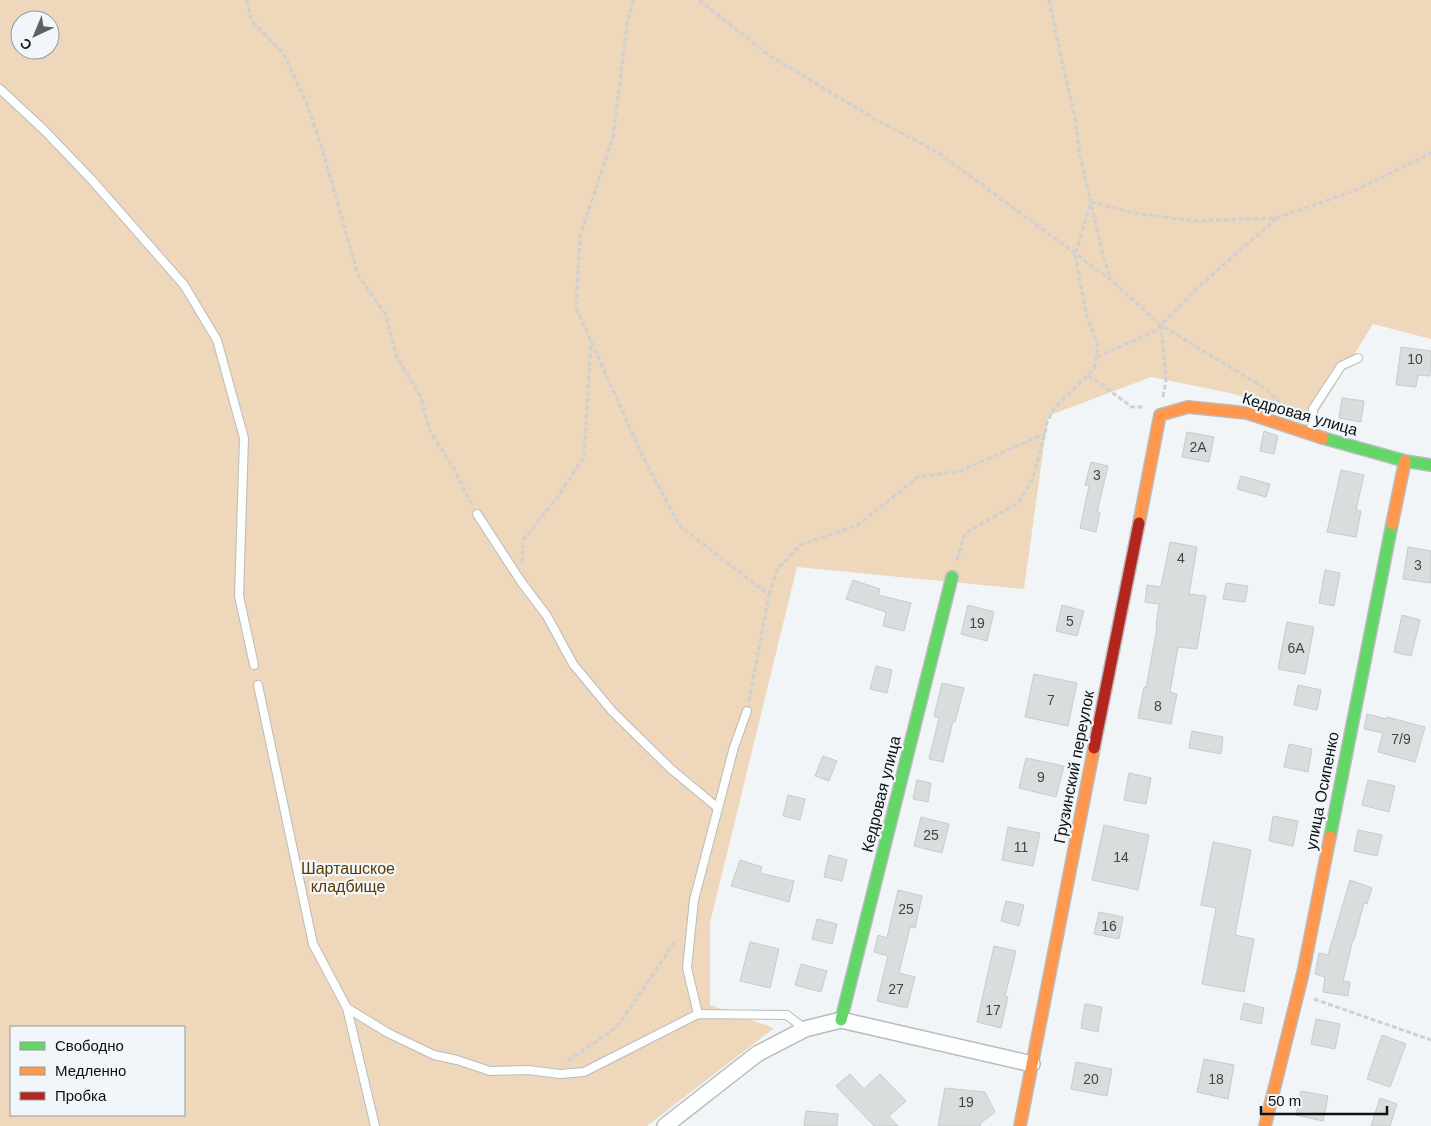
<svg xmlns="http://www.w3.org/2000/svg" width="1431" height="1126" viewBox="0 0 1431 1126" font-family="Arial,sans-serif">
  <rect width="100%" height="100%" fill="#f2f5f7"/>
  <path fill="#eed7bb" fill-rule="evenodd" d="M 0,0 L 1431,0 L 1431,339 L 1373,324 L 1314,419 L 1230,393 L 1151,377 L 1048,416 L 1024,589 L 797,567 L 710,923 L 710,1005 L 774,1028 L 647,1126 L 0,1126 ZM 20,20 L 50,20 L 50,50 L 20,50 ZM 11,1027 L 184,1027 L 184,1115 L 11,1115 Z"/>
  <g fill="#daddde" stroke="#c8cacb">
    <path d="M 1401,347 L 1431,351 L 1430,376 L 1418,375 L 1416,387 L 1396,385 Z"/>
    <path d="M 1342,398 L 1364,401 L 1361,422 L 1339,418 Z"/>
    <path d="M 1264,431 L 1278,436 L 1274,454 L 1260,451 Z"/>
    <path d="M 1187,432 L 1214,437 L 1209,462 L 1182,457 Z"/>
    <path d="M 1091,462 L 1108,466 L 1097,512 L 1100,512 L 1096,532 L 1080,528 L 1089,486 L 1085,485 Z"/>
    <path d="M 1341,470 L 1364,475 L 1356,510 L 1361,511 L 1356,537 L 1327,532 Z"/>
    <path d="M 1241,476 L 1270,484 L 1266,497 L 1237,489 Z"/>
    <path d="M 1170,542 L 1197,547 L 1189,594 L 1206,596 L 1197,649 L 1178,647 L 1170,692 L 1177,694 L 1171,724 L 1138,718 L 1144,687 L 1146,688 L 1157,628 L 1156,627 L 1159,604 L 1145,602 L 1147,585 L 1161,587 Z"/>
    <path d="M 1408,547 L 1431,551 L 1431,583 L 1403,579 Z"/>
    <path d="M 1325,570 L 1340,573 L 1334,606 L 1319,603 Z"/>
    <path d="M 853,580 L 880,589 L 878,595 L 911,603 L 904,631 L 883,626 L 886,612 L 846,599 Z"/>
    <path d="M 1226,583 L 1248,586 L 1245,602 L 1223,599 Z"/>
    <path d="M 968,605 L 994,612 L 987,641 L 961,634 Z"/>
    <path d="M 1062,605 L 1084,611 L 1077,636 L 1056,631 Z"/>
    <path d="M 1402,615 L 1420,620 L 1411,656 L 1394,652 Z"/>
    <path d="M 1287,622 L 1314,627 L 1305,674 L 1278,669 Z"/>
    <path d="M 876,666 L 892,670 L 887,693 L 870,689 Z"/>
    <path d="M 1034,674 L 1077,683 L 1068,726 L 1025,717 Z"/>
    <path d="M 942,683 L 964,688 L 955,722 L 953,721 L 943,762 L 929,759 L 939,718 L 934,716 Z"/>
    <path d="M 1298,685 L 1321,690 L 1317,710 L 1294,705 Z"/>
    <path d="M 1367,714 L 1387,719 L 1387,717 L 1425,727 L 1415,762 L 1378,752 L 1383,733 L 1364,729 Z"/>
    <path d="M 1192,731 L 1223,737 L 1221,754 L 1189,748 Z"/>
    <path d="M 1289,744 L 1312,749 L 1308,772 L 1284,767 Z"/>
    <path d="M 823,756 L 837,761 L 829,781 L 815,776 Z"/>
    <path d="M 1026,758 L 1064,766 L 1056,797 L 1019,788 Z"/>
    <path d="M 1129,773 L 1151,778 L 1146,804 L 1124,800 Z"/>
    <path d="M 917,780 L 931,783 L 928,802 L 913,799 Z"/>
    <path d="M 1368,780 L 1395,786 L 1389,812 L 1362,805 Z"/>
    <path d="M 788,795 L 805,799 L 800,820 L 783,816 Z"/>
    <path d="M 1273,816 L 1298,821 L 1293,846 L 1269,841 Z"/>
    <path d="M 921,817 L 949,824 L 942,853 L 914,846 Z"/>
    <path d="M 1104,825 L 1149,835 L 1138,890 L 1092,880 Z"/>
    <path d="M 1008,827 L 1040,833 L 1033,866 L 1002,860 Z"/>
    <path d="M 1358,830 L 1382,835 L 1377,856 L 1354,851 Z"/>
    <path d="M 1213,842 L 1251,850 L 1235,935 L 1254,939 L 1244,992 L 1202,984 L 1216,908 L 1201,905 Z"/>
    <path d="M 829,855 L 847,860 L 842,881 L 824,877 Z"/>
    <path d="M 740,860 L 762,867 L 760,873 L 794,881 L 789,902 L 731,886 Z"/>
    <path d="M 1350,880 L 1372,888 L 1367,904 L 1364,903 L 1354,940 L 1353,939 L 1343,981 L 1350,982 L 1348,996 L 1323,992 L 1325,977 L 1315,974 L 1319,953 L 1328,955 Z"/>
    <path d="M 898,890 L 922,896 L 915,928 L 910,927 L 899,973 L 915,977 L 907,1008 L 877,1001 L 888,956 L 874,952 L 878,935 L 887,938 Z"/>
    <path d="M 1006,901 L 1024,905 L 1019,926 L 1001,921 Z"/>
    <path d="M 1099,912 L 1123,917 L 1119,939 L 1094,934 Z"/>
    <path d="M 817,919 L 837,924 L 832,944 L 812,939 Z"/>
    <path d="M 750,942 L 779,949 L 770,988 L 740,981 Z"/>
    <path d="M 994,946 L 1016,951 L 1005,996 L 1008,997 L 1001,1028 L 977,1022 Z"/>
    <path d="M 801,964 L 827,971 L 821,992 L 795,985 Z"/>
    <path d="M 1244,1003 L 1264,1008 L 1261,1024 L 1240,1019 Z"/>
    <path d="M 1085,1004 L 1102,1007 L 1098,1032 L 1081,1028 Z"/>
    <path d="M 1316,1019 L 1340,1024 L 1335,1049 L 1311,1044 Z"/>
    <path d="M 1382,1035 L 1406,1044 L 1390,1087 L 1367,1079 Z"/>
    <path d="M 1204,1059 L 1234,1065 L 1228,1099 L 1197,1092 Z"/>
    <path d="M 1076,1062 L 1112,1069 L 1107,1096 L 1071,1089 Z"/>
    <path d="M 850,1074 L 864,1089 L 880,1074 L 906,1101 L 889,1116 L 898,1126 L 874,1126 L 836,1086 Z"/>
    <path d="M 945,1088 L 985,1092 L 995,1112 L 981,1123 L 980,1126 L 938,1126 Z"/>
    <path d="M 1301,1091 L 1328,1096 L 1323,1121 L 1296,1115 Z"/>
    <path d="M 1380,1098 L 1397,1104 L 1390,1126 L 1371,1126 Z"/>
    <path d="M 806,1111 L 838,1114 L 837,1126 L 804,1126 Z"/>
  </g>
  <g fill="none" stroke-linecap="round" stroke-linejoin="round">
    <defs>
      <g id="lane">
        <path d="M 0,89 L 44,130 L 91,179 L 184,285 L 217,340 L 244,438 L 239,596 L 254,665"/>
        <path d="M 1311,433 L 1313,409 L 1341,366 L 1358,358"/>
        <path d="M 477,514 L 522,583 L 547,616 L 573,664 L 612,711 L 671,769 L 718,808"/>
        <path d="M 258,685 L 313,944 L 347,1008 L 375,1126"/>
        <path d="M 347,1008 L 388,1033 L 434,1055 L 457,1060 L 490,1071 L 528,1070 L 560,1074 L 584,1072 L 698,1014 L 787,1015 L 805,1029"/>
        <path d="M 698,1014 L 687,968 L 694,900 L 734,747 L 747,711"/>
      </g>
      <path id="street" d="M 665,1126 L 757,1054 L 805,1029 L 841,1020 L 1032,1064"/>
      <g id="fast">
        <path d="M 1323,438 L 1405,461 L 1431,465"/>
        <path d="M 1330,837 L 1392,524"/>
        <path d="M 841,1020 L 952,577"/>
      </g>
      <g id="slow">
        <path d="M 1139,523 L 1160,415 L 1188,407 L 1247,413 L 1323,438"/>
        <path d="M 1392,524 L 1405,461"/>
        <path d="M 1020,1126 L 1094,748"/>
        <path d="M 1265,1126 L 1303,973 L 1330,837"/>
      </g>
      <path id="jam" d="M 1094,748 L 1139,523"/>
    </defs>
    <use href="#lane" stroke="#b9bbbd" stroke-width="10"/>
    <use href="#street" stroke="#b9bbbd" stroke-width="18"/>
    <use href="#fast" stroke="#b9bbbd" stroke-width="14"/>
    <use href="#slow" stroke="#b9bbbd" stroke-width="14"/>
    <use href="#jam" stroke="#b9bbbd" stroke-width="14"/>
    <g stroke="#cfd0d1" stroke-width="3" stroke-dasharray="5 2.5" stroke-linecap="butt">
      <path d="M 247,0 L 251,20 L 283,53 L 307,104 L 323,151 L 358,275 L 386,315 L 396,355 L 421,398 L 430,431 L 453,467 L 472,505"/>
      <path d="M 633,0 L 627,26 L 613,137 L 580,236 L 576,308 L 644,459 L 680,526 L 769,595 L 749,701"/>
      <path d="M 699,0 L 770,56 L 875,119 L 939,153 L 1111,280 L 1161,325 L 1266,389 L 1282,406"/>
      <path d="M 1049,0 L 1062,61 L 1075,117 L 1080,156 L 1103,255 L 1111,280"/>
      <path d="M 1097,357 L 1157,330 L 1160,326"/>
      <path d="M 1088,375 L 1132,407 L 1145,407"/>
      <path d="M 1163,397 L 1166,380 L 1161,325 L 1197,288 L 1276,219"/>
      <path d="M 957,560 L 965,533 L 1018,503 L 1032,480 L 1045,434 L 1047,422 L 1055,407 L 1094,369 L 1098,344 L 1087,317 L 1075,255 L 1091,202 L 1133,213 L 1194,221 L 1276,218 L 1354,191 L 1431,153"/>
      <path d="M 522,563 L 523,540 L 557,498 L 584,457 L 591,342"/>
      <path d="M 769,595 L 777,570 L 800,545 L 858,525 L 918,477 L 960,471 L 1045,434"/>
      <path d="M 1314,999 L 1431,1040"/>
      <path d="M 568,1061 L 617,1027 L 677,939"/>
    </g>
    <use href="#lane" stroke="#fdfefe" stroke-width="8"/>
    <use href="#street" stroke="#fdfefe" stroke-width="15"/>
    <use href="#fast" stroke="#63d668" stroke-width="11"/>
    <use href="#slow" stroke="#ff974d" stroke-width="11"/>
    <use href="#jam" stroke="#b3261e" stroke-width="11"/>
  </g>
  <g text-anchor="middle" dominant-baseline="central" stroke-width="4.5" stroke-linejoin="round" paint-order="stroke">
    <g font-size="14" fill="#424445">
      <text x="1415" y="359">10</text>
      <text x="1198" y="447">2А</text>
      <text x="1097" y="475">3</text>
      <text x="1181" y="558">4</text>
      <text x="1418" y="565">3</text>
      <text x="1070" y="621">5</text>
      <text x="977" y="623">19</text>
      <text x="1296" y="648">6А</text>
      <text x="1051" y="700">7</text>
      <text x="1158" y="706">8</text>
      <text x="1401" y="739">7/9</text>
      <text x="1041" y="777">9</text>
      <text x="931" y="835">25</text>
      <text x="1021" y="847">11</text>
      <text x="1121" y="857">14</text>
      <text x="906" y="909">25</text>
      <text x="1109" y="926">16</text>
      <text x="896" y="989">27</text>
      <text x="993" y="1010">17</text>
      <text x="1091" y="1079">20</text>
      <text x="1216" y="1079">18</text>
      <text x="966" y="1102">19</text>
    </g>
    <g font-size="16" fill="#0f1112" stroke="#f0f6f9">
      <text transform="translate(1300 414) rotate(16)">Кедровая улица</text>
      <text transform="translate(1074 767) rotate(-79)">Грузинский переулок</text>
      <text transform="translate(1322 791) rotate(-79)">улица Осипенко</text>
      <text transform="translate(881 794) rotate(-76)">Кедровая улица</text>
    </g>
    <g font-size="16" fill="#5e3900" stroke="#f0f6f9">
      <text x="348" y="868">Шарташское<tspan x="348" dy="18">кладбище</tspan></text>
    </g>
  </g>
  <rect x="10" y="1026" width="175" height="90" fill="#f0f6f9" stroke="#969a9d"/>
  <rect x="20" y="1042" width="25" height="8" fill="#63d668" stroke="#969a9d"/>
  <text x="55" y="1051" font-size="15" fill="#0f1112">Свободно</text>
  <rect x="20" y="1067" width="25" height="8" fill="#ff974d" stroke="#969a9d"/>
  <text x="55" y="1076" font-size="15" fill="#0f1112">Медленно</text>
  <rect x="20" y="1092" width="25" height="8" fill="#b3261e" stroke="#969a9d"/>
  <text x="55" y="1101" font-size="15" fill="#0f1112">Пробка</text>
  <g transform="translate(35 35) rotate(224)"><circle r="24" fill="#f0f6f9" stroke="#969a9d"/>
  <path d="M0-4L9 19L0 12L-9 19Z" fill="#5e6162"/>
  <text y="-8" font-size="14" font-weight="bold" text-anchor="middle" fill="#0f1112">С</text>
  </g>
  <path d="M1261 1106v8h126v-8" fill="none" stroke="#0f1112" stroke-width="2.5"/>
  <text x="1268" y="1106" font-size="15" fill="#0f1112" stroke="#f0f6f9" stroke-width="4" paint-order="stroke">50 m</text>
</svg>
